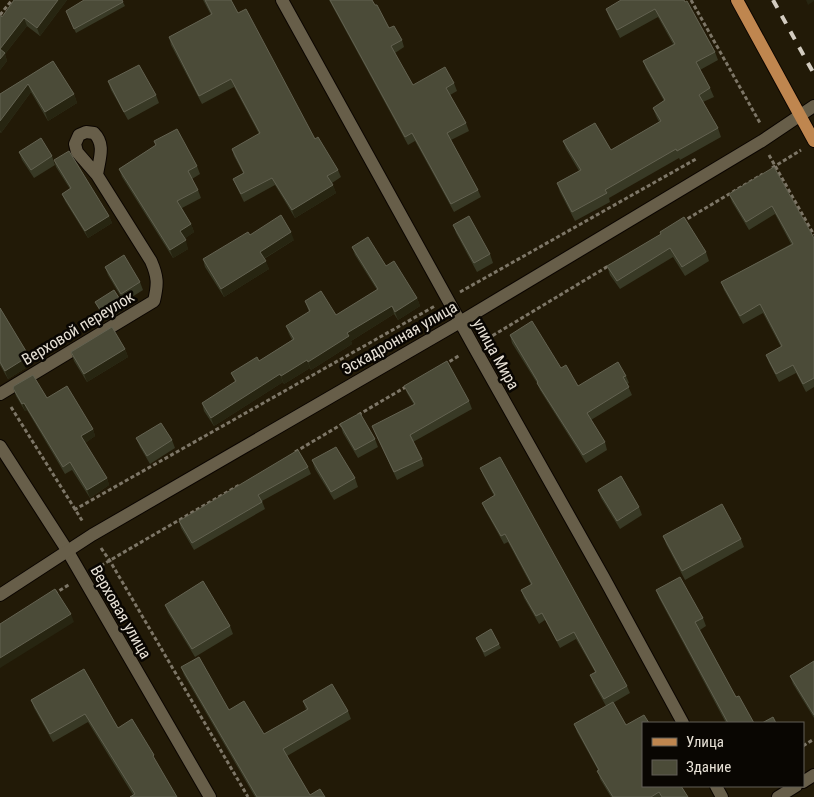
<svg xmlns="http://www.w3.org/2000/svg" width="814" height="797" viewBox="0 0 814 797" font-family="'Roboto Condensed',sans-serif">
  <rect width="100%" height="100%" fill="#221a07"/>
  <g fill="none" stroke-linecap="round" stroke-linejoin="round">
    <defs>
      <g id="minor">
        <path d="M 282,0 L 474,347 L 604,578 L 683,723"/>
        <path d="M 0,394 L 154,301 C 158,284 158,277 151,261 L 97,175 L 77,152 L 75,144 L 79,135 L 86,132 L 94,133 C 106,145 99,159 97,175"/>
        <path d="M 0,446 L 67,550 L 210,797"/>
        <path d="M 0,595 L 92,535 L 460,322 L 762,141 L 814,106"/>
        <path d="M 803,782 L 814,775"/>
        <path d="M 716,786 L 722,797"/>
        <path d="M 778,797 L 796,786"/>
      </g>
      <path id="major" d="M 737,0 L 814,141"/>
    </defs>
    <use href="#minor" stroke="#0b0500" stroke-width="14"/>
    <use href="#major" stroke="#0b0500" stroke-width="14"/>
    <g stroke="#7d7667" stroke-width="3" stroke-dasharray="4 2.5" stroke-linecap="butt">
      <path d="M 691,0 L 760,123"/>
      <path d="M 0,15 L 12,0"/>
      <path d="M 769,155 L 814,235"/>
      <path d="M 772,168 L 801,150"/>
      <path d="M 682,222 L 763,174"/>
      <path d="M 460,292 L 696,159"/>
      <path d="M 487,339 L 610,265"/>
      <path d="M 444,365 L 460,355"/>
      <path d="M 11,407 L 83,522"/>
      <path d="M 358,415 L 409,385"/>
      <path d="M 295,452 L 344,423"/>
      <path d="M 74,510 L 435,306"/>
      <path d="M 101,548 L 110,561 L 248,797"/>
      <path d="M 95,569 L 241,484"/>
      <path d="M 54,594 L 70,584"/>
      <path d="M 803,746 L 814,739"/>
    </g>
    <use href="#minor" stroke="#675e49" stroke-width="12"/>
    <use href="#major" stroke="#bf864f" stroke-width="12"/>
    <path stroke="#d3ccc0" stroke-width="4" stroke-dasharray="9 9" stroke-linecap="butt" d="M 773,0 L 814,74"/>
  </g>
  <g fill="#383925">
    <path d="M 14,0 L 67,0 L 40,36 L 27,26 L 5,54 L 7,61 L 0,70 L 0,15 L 2,17 Z"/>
    <path d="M 122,0 L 125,6 L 76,33 L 66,11 Z"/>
    <path d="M 203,0 L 231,0 L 238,13 L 315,139 L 338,170 L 341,177 L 332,183 L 336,193 L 295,218 L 275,185 L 244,202 L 236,186 L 233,179 L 243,173 L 234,156 L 232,149 L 259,134 L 234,87 L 202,104 L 171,45 L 169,37 L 211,15 Z"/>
    <path d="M 329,0 L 372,0 L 389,28 L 402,40 L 404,47 L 395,53 L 413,85 L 454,83 L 457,91 L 450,95 L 466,123 L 469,131 L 451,140 L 478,190 L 481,197 L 454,212 L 415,141 L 408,145 Z"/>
    <path d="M 684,0 L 715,52 L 718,60 L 700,70 L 710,88 L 714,97 L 703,102 L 718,128 L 721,137 L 680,160 L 679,158 L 609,198 L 610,202 L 575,221 L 560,192 L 557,183 L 579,171 L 566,149 L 563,141 L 611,150 L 659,122 L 656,116 L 653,108 L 664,101 L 646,69 L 643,61 L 673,44 L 658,17 L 620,38 L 609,17 L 606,9 Z"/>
    <path d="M 53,61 L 74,94 L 77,103 L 48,121 L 31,92 L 1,133 L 0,132 L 0,94 Z"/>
    <path d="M 108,81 L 156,95 L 159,103 L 128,120 L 111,90 Z"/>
    <path d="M 154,141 L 197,166 L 200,174 L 192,179 L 198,190 L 201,198 L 182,208 L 191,224 L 194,232 L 184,239 L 188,249 L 173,258 L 122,177 L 119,169 L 156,145 Z"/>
    <path d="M 19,152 L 52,156 L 55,165 L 34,178 L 22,160 Z"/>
    <path d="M 54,160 L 109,216 L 112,223 L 88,238 L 65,201 L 62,194 L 70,189 L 56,167 Z"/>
    <path d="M 774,167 L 814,238 L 814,387 L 806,392 L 796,373 L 779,382 L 769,363 L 766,355 L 781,347 L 763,313 L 743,324 L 724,290 L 721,282 L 791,244 L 775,214 L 749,230 L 732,202 L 729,194 Z"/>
    <path d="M 453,225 L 490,254 L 493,263 L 477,272 L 456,233 Z"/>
    <path d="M 660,232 L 706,252 L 709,261 L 685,276 L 673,257 L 620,289 L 610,275 L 607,266 L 661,234 Z"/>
    <path d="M 250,235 L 294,240 L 264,259 L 269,269 L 224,297 L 205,267 L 203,259 Z"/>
    <path d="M 352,247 L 386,266 L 417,298 L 420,306 L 398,320 L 394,314 L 351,341 L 352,344 L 311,370 L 310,368 L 284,384 L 283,382 L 214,426 L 204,411 L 202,403 L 235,382 L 231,373 L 259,361 L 292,340 L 289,334 L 286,326 L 309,312 L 305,301 L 336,315 L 377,290 L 355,255 Z"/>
    <path d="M 105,267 L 140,282 L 143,290 L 124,302 L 108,275 Z"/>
    <path d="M 95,302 L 123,304 L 125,309 L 106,321 L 97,306 Z"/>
    <path d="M 0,308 L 29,356 L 32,364 L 8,379 L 0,365 Z"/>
    <path d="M 510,335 L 561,368 L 578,386 L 626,376 L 629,383 L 627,384 L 632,395 L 591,420 L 605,442 L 607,450 L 586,463 L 540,390 L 537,383 L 512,343 Z"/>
    <path d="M 125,349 L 128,357 L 87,382 L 74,361 L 71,352 Z"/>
    <path d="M 404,386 L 469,401 L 472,409 L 413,442 L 422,459 L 424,466 L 397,480 L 375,433 L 372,426 L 414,405 L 407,393 Z"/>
    <path d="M 13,388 L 47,398 L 93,429 L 95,436 L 85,443 L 107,478 L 109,485 L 90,498 L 72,470 L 65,474 L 27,410 L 25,411 L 16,396 Z"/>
    <path d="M 340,424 L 375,439 L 378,447 L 358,458 L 343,433 Z"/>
    <path d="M 136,438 L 172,440 L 175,448 L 150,464 L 140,447 Z"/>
    <path d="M 312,460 L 355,478 L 358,487 L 334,500 L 315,469 Z"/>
    <path d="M 308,467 L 311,474 L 262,501 L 265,509 L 194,550 L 181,528 L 179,521 Z"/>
    <path d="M 480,468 L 627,686 L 630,693 L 613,703 L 626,725 L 643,723 L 688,797 L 611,797 L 600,779 L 598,770 L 577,732 L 574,724 L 606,706 L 593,683 L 590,675 L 595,672 L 576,639 L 560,648 L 545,620 L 539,624 L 524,598 L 521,590 L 531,585 L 508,542 L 504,544 L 485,510 L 482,503 L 494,496 L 483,475 Z"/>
    <path d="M 598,490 L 639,507 L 642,515 L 620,529 L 601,498 Z"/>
    <path d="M 663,536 L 741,539 L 744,547 L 685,580 L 666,544 Z"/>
    <path d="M 656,590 L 703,618 L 706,626 L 700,630 L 736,697 L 754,723 L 726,723 L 659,598 Z"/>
    <path d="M 165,605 L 230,626 L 233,634 L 195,657 L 168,613 Z"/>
    <path d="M 476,638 L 499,644 L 501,648 L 485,657 Z"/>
    <path d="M 814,661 L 814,718 L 793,684 L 790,676 Z"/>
    <path d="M 181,667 L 229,710 L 264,734 L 306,710 L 303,701 L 348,711 L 351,719 L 287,756 L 310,795 L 325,797 L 255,797 L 184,675 Z"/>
    <path d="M 84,669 L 118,728 L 157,763 L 177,797 L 133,795 L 88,722 L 53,742 L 34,708 L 31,700 Z"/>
  </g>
  <g fill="#272511">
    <path d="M 58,0 L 67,0 L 40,36 L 37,28 Z"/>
    <path d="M 806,0 L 814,0 L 814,1 L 808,5 Z"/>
    <path d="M 24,18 L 27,26 L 5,54 L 7,61 L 0,70 L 0,49 Z"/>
    <path d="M 28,84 L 31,92 L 1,133 L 0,130 L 0,121 Z"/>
    <path d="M 74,94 L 77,103 L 48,121 L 45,112 Z"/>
    <path d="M 333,185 L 336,193 L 295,218 L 292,210 Z"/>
    <path d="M 109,216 L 112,223 L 88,238 L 85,231 Z"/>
    <path d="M 191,224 L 194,232 L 183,240 L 180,231 Z"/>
    <path d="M 291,232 L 294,240 L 263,259 L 260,252 Z"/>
    <path d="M 186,240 L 188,249 L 173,258 L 170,250 Z"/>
    <path d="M 266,261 L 269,269 L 224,297 L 221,289 Z"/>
    <path d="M 417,298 L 420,306 L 398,320 L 395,312 Z"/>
    <path d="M 123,304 L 125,309 L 106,321 L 104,316 Z"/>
    <path d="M 392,306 L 394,314 L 351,341 L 352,344 L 311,370 L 308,362 L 347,333 Z"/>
    <path d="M 125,349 L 128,357 L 87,382 L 84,374 Z"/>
    <path d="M 29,356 L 32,364 L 8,379 L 5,371 Z"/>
    <path d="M 307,360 L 310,368 L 284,384 L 281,376 Z"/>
    <path d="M 280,374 L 283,382 L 214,426 L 211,418 Z"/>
    <path d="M 24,403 L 27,410 L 25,411 L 22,404 Z"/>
    <path d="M 93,429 L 95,436 L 84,444 L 81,436 Z"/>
    <path d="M 107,478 L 109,485 L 90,498 L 87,490 Z"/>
    <path d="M 71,614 L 74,622 L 0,668 L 0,658 Z"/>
  </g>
  <g fill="#4b4b38" stroke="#636251">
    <path d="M 14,0 L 58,0 L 37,28 L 24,18 L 0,49 L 0,15 L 2,17 Z"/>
    <path d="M 84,0 L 122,0 L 123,2 L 74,29 L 66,11 Z"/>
    <path d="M 205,0 L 231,0 L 238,13 L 246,9 L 315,139 L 318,137 L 338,170 L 327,176 L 333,185 L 292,210 L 272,178 L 241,194 L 233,179 L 244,173 L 232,149 L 260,133 L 231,79 L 199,96 L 169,37 L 212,14 Z"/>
    <path d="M 330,0 L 372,0 L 375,5 L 377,5 L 389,28 L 394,26 L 402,40 L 391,46 L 413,85 L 445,67 L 454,83 L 446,88 L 466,123 L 447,133 L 478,190 L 451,204 L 412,133 L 405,137 Z"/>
    <path d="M 621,0 L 684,0 L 685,2 L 687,1 L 715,52 L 696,62 L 710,88 L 699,95 L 718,128 L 677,151 L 676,149 L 605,190 L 607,193 L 572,212 L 557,183 L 581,170 L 563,141 L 595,123 L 611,150 L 661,121 L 653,108 L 665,100 L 643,61 L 675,44 L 655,9 L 617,30 L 606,9 Z"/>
    <path d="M 0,49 L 5,53 L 0,59 Z"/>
    <path d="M 53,61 L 74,94 L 45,112 L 28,84 L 0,121 L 0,94 Z"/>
    <path d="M 139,65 L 156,95 L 124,112 L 108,81 Z"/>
    <path d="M 177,129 L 197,166 L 188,171 L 198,190 L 177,201 L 191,224 L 180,231 L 186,240 L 170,250 L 119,169 L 156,145 L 154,141 Z"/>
    <path d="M 41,138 L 52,156 L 31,170 L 19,152 Z"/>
    <path d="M 69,151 L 109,216 L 85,231 L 62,194 L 71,188 L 54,160 Z"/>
    <path d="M 774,167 L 814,238 L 814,378 L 803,384 L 793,365 L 776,374 L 766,355 L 782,346 L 760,304 L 740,316 L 721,282 L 793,244 L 772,206 L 746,222 L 729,194 Z"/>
    <path d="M 281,215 L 291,232 L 260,252 L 266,261 L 221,289 L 203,259 L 248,232 L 250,235 Z"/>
    <path d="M 469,216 L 490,254 L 474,263 L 453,225 Z"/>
    <path d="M 684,217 L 706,252 L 682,267 L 670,248 L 617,281 L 607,266 L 661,234 L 660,232 Z"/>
    <path d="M 368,237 L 386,266 L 394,261 L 417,298 L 395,312 L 392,306 L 347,333 L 349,336 L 308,362 L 307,360 L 281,376 L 280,374 L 211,418 L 202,403 L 236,381 L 231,373 L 257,357 L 259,361 L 294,339 L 286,326 L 310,311 L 305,301 L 321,291 L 336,315 L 378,289 L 352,247 Z"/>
    <path d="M 124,255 L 140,282 L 121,294 L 105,267 Z"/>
    <path d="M 114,290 L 123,304 L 104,316 L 95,302 Z"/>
    <path d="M 0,308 L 29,356 L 5,371 L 0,362 Z"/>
    <path d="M 532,321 L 561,368 L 566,365 L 578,386 L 618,362 L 626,376 L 623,377 L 629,387 L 587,413 L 605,442 L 583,455 L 537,383 L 538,382 L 510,335 Z"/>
    <path d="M 112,327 L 125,349 L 84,374 L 71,352 Z"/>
    <path d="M 447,361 L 469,401 L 410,435 L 422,459 L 394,472 L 372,426 L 415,404 L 404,386 Z"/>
    <path d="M 33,375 L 47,398 L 67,386 L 93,429 L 81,436 L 107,478 L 87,490 L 70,462 L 63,467 L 24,403 L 22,404 L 13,388 L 14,386 Z"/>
    <path d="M 360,413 L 375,439 L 355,450 L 340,424 Z"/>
    <path d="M 161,423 L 172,440 L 147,456 L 136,438 Z"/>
    <path d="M 336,447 L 355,478 L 331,492 L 312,460 Z"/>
    <path d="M 298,450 L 308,467 L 258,495 L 262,502 L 192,543 L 179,521 Z"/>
    <path d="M 500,457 L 627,686 L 604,699 L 590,675 L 596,672 L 574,632 L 557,641 L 542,613 L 536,616 L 521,590 L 532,584 L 505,534 L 501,536 L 482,503 L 495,495 L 480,468 Z"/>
    <path d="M 621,476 L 639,507 L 617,521 L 598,490 Z"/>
    <path d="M 722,504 L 741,539 L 682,571 L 663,536 Z"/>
    <path d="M 680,577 L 703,618 L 695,622 L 736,697 L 739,696 L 754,723 L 728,723 L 656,590 Z"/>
    <path d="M 203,581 L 230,626 L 192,649 L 165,605 Z"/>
    <path d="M 55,589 L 71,614 L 0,658 L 0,624 Z"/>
    <path d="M 491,629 L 499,644 L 484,652 L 476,638 Z"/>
    <path d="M 199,657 L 229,710 L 244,701 L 264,734 L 308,709 L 303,701 L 332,684 L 348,711 L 283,749 L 310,795 L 320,789 L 325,797 L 257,797 L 181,667 Z"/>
    <path d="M 814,661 L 814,715 L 790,676 Z"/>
    <path d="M 84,669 L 118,728 L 132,719 L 154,755 L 153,756 L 177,797 L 130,797 L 135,794 L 85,714 L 50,734 L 31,700 Z"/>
    <path d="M 613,702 L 626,725 L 644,715 L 649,723 L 643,723 L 643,786 L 681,786 L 688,797 L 662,797 L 659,792 L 651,797 L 613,797 L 597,771 L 599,770 L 574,724 Z"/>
    <path d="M 773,717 L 776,723 L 762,723 Z"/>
  </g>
  <g text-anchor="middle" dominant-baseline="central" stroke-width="5" stroke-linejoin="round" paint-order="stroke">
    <g font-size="16" fill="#e7e1d6" stroke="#090602">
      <text transform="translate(78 328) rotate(-31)">Верховой переулок</text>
      <text transform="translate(399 338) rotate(-30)">Эскадронная улица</text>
      <text transform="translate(496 354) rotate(61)">улица Мира</text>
      <text transform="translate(121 612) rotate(60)">Верховая улица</text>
    </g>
  </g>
  <rect x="642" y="722" width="162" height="65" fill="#090602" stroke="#625e57"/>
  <rect x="652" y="738" width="25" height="8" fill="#bf864f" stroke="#625e57"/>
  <text x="686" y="747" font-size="15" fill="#e7e1d6">Улица</text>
  <rect x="652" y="760" width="25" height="15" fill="#4b4b38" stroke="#625e57"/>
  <text x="686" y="772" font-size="15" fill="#e7e1d6">Здание</text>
</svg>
